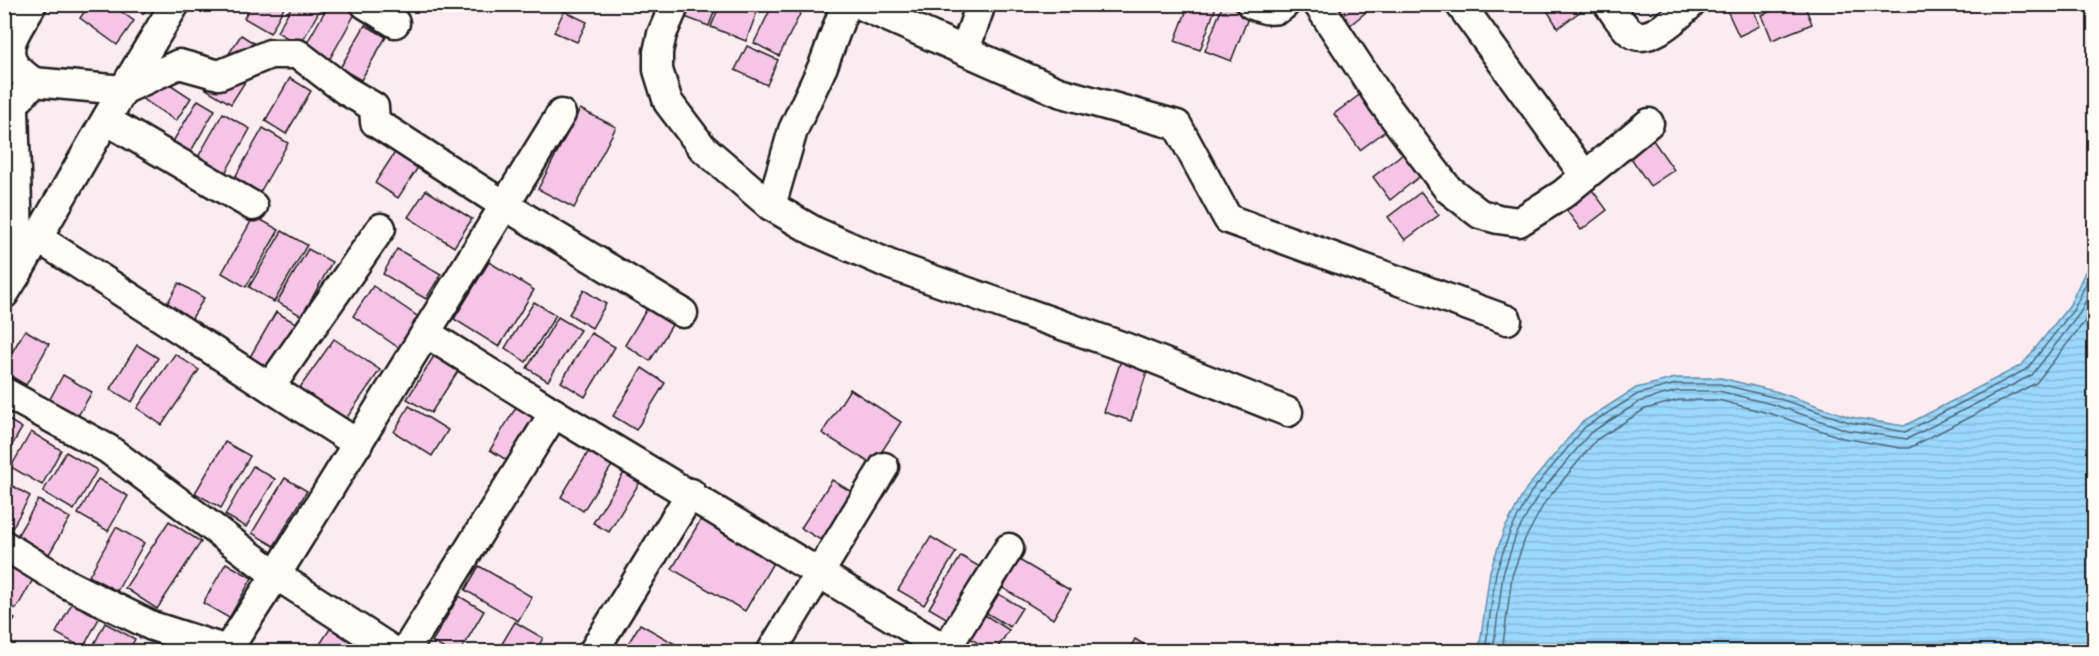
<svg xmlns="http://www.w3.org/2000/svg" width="2099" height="656" viewBox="0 0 2099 656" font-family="Mali,sans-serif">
  <defs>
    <pattern id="water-rules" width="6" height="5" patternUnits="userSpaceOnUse" patternTransform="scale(1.5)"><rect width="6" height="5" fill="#9cd8fd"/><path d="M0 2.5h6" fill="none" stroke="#86b9d8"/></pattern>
  </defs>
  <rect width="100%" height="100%" fill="#fbecf2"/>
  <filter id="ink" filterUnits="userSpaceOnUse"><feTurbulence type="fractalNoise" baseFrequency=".0167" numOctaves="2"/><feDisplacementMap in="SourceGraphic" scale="12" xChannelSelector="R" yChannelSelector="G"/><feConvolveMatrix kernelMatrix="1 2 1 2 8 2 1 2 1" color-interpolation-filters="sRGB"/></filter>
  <g filter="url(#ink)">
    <path fill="url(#water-rules)" stroke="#698da3" stroke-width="1.5" d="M 2094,253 L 2094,651 L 1479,651 L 1490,571 L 1504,530 L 1526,489 L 1581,423 L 1636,388 L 1676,378 L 1721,378 L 1778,392 L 1850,417 L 1904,426 L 2022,365 L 2069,306 Z"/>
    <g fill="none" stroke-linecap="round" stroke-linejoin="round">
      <g stroke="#4f6776" stroke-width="1.5">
        <path d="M 1485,652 L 1496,572 L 1510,532 L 1531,492 L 1585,427 L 1638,394 L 1676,384 L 1720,384 L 1777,398 L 1849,422 L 1905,432 L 2027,369 L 2074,309 L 2094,267"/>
        <path d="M 1493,652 L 1503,574 L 1516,535 L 1537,497 L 1590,433 L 1641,401 L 1677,391 L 1719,391 L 1775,405 L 1847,430 L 1907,439 L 2032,375 L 2080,313 L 2094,284"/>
        <path d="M 1502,652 L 1512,576 L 1525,539 L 1545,502 L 1596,440 L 1645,409 L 1679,400 L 1718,400 L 1772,414 L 1843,438 L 1900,448 L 1909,448 L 2036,383 L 2086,320 L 2094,304"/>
      </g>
    </g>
    <g fill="#f6c5e6" stroke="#1c1c1c" stroke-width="1.5">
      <path d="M 90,4 L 111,4 L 134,21 L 117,45 L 80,18 Z"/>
      <path d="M 130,4 L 150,4 L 143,14 Z"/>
      <path d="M 252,4 L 286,4 L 270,33 L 244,18 Z"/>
      <path d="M 293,4 L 323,4 L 300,45 L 277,32 Z"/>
      <path d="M 329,4 L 360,5 L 328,62 L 304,48 Z"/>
      <path d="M 690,4 L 717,4 L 709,26 L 685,17 Z"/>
      <path d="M 720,4 L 760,4 L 746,41 L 711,27 Z"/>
      <path d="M 773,4 L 805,4 L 779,56 L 754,43 Z"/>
      <path d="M 1189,4 L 1217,4 L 1200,50 L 1175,41 Z"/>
      <path d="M 1223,4 L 1250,13 L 1231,61 L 1205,51 Z"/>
      <path d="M 1334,4 L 1376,4 L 1350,25 Z"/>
      <path d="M 1543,4 L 1590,4 L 1558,28 Z"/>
      <path d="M 1724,4 L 1751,4 L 1760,26 L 1739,36 Z"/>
      <path d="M 1788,4 L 1804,4 L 1812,24 L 1772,40 L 1762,15 Z"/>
      <path d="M 564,11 L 587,22 L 577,42 L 554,32 Z"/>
      <path d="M 365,25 L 386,37 L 361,80 L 340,68 Z"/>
      <path d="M 241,35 L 265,50 L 231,104 L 206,89 Z"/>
      <path d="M 747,46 L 778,60 L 767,85 L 735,70 Z"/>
      <path d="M 141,65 L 191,98 L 176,121 L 126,88 Z"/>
      <path d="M 290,78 L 311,91 L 286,134 L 265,121 Z"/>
      <path d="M 1362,93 L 1388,129 L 1360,150 L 1334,114 Z"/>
      <path d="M 198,100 L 215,110 L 184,163 L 166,153 Z"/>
      <path d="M 580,109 L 616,127 L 574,208 L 538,189 Z"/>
      <path d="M 223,113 L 250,129 L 224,175 L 197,159 Z"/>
      <path d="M 263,128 L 288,143 L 259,194 L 234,179 Z"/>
      <path d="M 1648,133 L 1674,170 L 1650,186 L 1625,149 Z"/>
      <path d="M 405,137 L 428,152 L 398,198 L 375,183 Z"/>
      <path d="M 1411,147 L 1429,169 L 1390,200 L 1373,177 Z"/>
      <path d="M 1584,179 L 1607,210 L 1581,230 L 1558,199 Z"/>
      <path d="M 426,190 L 472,219 L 454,247 L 408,217 Z"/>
      <path d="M 1421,192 L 1439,215 L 1405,240 L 1388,217 Z"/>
      <path d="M 254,216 L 279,230 L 246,287 L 222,273 Z"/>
      <path d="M 282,231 L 307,245 L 274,302 L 249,287 Z"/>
      <path d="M 308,249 L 332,262 L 302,316 L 277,302 Z"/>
      <path d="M 397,249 L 441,274 L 426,299 L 383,274 Z"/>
      <path d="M 489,262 L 534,290 L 499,347 L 454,319 Z"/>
      <path d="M 179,283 L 204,298 L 188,325 L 163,311 Z"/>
      <path d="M 373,286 L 420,318 L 399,348 L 353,316 Z"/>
      <path d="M 584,290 L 606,304 L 592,328 L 569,314 Z"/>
      <path d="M 654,297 L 680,312 L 650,361 L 625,345 Z"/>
      <path d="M 534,302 L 556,315 L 526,362 L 505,348 Z"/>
      <path d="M 276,312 L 301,326 L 272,376 L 247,362 Z"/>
      <path d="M 558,317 L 580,330 L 548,381 L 527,368 Z"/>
      <path d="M 25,330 L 49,344 L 26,385 L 4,372 L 4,366 Z"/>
      <path d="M 591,333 L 615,347 L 585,397 L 561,382 Z"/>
      <path d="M 334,339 L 380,370 L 339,429 L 294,396 Z"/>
      <path d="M 137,345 L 158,358 L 132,402 L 110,389 Z"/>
      <path d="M 175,354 L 199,370 L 162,425 L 137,408 Z"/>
      <path d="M 434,356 L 458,371 L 431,413 L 407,399 Z"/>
      <path d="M 1121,360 L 1148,369 L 1131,421 L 1104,412 Z"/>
      <path d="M 642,368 L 665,383 L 636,430 L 613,416 Z"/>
      <path d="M 63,375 L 92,392 L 72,426 L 44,410 Z"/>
      <path d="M 850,389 L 901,422 L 873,465 L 822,433 Z"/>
      <path d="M 520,401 L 543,415 L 513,464 L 490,450 Z"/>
      <path d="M 409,406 L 448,430 L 432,456 L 394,432 Z"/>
      <path d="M 4,417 L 22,428 L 4,459 Z"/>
      <path d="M 31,432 L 61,450 L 42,485 L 11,467 Z"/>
      <path d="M 225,442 L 250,456 L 221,508 L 195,493 Z"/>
      <path d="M 590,449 L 613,464 L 583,511 L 561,497 Z"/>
      <path d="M 66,452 L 97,470 L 74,510 L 43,492 Z"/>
      <path d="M 253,466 L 275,479 L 246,527 L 225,515 Z"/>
      <path d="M 627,468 L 643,477 L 609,532 L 593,523 Z"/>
      <path d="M 285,478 L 307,491 L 274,546 L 252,533 Z"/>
      <path d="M 98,479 L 128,496 L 108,531 L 78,514 Z"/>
      <path d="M 832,480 L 855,494 L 824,542 L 801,528 Z"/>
      <path d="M 4,481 L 30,496 L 12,528 L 4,524 Z"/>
      <path d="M 38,500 L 70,518 L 49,554 L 17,536 Z"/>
      <path d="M 704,514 L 777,556 L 745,611 L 672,569 Z"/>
      <path d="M 169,521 L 201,542 L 157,609 L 125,588 Z"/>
      <path d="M 116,527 L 144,543 L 117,591 L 89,576 Z"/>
      <path d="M 931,537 L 956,552 L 924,605 L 898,590 Z"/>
      <path d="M 961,556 L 985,570 L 953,622 L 929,608 Z"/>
      <path d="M 4,559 L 35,576 L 16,609 L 4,603 Z"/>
      <path d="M 1019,560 L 1070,590 L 1053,619 L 1003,588 Z"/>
      <path d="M 226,563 L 252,578 L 229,618 L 203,603 Z"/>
      <path d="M 479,566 L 532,597 L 518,621 L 465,590 Z"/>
      <path d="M 992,590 L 1022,608 L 1010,627 L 980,609 Z"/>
      <path d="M 76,596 L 103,611 L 83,648 L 56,633 Z"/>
      <path d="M 459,596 L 484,611 L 460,652 L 450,652 L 432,642 Z"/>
      <path d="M 980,612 L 1009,630 L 995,652 L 992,652 L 965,635 Z"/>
      <path d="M 4,613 L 15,619 L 4,637 Z"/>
      <path d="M 335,621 L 359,637 L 350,652 L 315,652 Z"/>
      <path d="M 515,622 L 543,638 L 535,652 L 497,652 Z"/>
      <path d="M 105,623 L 135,639 L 128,652 L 90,652 Z"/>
      <path d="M 640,624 L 684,649 L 683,652 L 634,652 L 626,647 Z"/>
      <path d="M 1135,639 L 1156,652 L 1128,652 Z"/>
    </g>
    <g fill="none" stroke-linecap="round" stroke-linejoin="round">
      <defs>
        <g id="minor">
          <path d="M 175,4 L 123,90 L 179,64 L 219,75 L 270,54 L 298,54 L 345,90 L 374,107 L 375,122 L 504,205 L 683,313"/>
          <path d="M 365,4 L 395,23"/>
          <path d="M 675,4 L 662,34 L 658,52 L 658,70 L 668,102 L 702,147 L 771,206 L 814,231 L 891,265 L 1127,348 L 1288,412"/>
          <path d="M 858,4 L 1059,92 L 1177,125 L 1228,219 L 1507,320"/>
          <path d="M 1251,4 C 1263,9 1275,14 1285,4"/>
          <path d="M 1318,4 L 1382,101 L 1448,189 L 1480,214 L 1498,219 L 1519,222 L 1563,194 L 1649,123"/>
          <path d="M 1460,4 L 1585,176"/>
          <path d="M 1608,4 C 1615,13 1621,24 1629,31 C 1647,48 1678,16 1691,4"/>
          <path d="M 965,50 L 981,4"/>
          <path d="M 21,97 L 33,82 C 27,77 20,72 15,66 C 0,46 23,22 32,4"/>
          <path d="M 106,120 L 253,206"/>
          <path d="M 771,206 L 793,130 L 823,66 L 846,4"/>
          <path d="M 38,238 L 358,444"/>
          <path d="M 19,270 L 123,90 L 33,82"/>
          <path d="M 4,294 L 19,270 L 14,108"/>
          <path d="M 426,333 L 554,413 L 950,652"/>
          <path d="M 270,387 L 381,228"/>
          <path d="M 4,392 L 108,449 L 276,575 L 226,652"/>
          <path d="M 4,545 L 69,585 L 152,626 L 227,650"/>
          <path d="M 395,652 L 276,575 L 561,114"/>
          <path d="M 405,652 L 554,413"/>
          <path d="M 593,652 L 691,493"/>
          <path d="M 771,652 L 884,467"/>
          <path d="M 944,652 L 1009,548"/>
        </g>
      </defs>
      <use href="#minor" stroke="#1c1c1c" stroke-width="33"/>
      <use href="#minor" stroke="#fdfcf7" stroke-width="28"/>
    </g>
  </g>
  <rect width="2099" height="656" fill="none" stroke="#fdfcf7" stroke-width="24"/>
  <rect x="12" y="12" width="2075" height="632" fill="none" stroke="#1c1c1c" stroke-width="2" filter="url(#ink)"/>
</svg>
